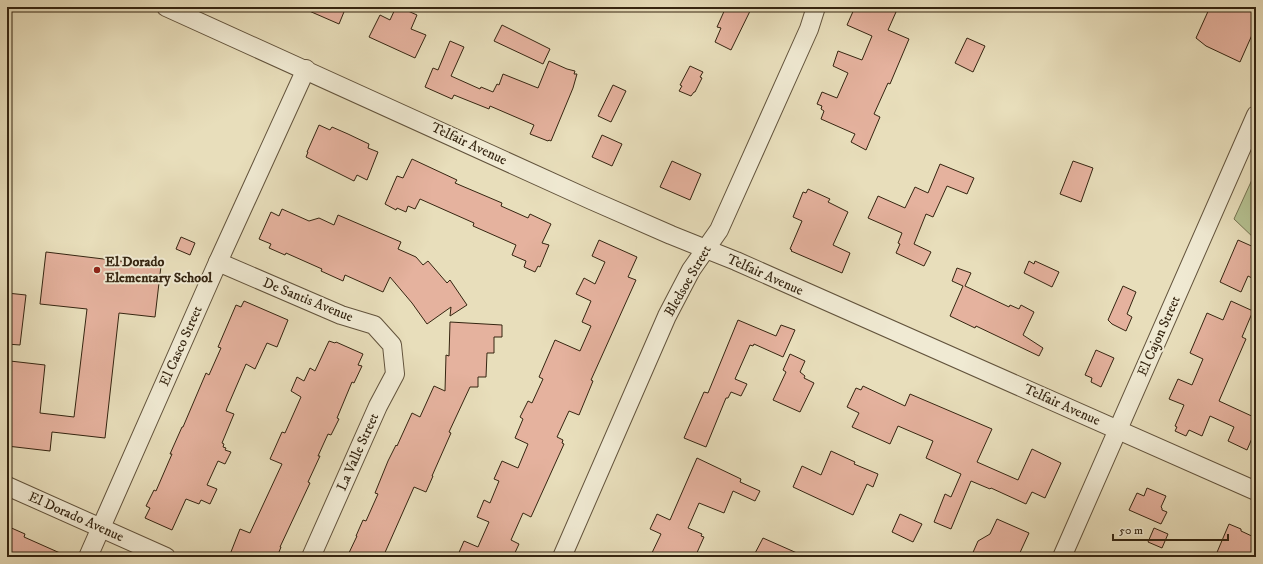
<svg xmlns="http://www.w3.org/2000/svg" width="1263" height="564" viewBox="0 0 1263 564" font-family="'IM FELL DW Pica',serif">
  <rect width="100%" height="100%" fill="#e8debb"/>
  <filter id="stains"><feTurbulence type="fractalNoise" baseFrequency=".005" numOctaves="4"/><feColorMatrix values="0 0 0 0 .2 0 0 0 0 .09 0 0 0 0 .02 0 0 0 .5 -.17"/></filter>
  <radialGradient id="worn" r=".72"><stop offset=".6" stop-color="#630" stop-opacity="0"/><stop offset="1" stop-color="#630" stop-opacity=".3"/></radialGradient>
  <path fill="#b5c191" stroke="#757351" d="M 1256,171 L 1256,240 L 1234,219 Z"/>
  <g fill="#e5b29e" stroke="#352511">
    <path d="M 300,7 L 346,7 L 339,24 Z"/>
    <path d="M 396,7 L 399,7 L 417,15 L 411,29 L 426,35 L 415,58 L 369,37 L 380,15 L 390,20 Z"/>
    <path d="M 726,7 L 752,7 L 731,50 L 715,42 L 721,28 L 717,27 Z"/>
    <path d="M 855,7 L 892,7 L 891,10 L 896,12 L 888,30 L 909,39 L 890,84 L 888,83 L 874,114 L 880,117 L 866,150 L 851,142 L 855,134 L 821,119 L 824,111 L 821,109 L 822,106 L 817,104 L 822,92 L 837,98 L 848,73 L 833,66 L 838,51 L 862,60 L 872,36 L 847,25 Z"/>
    <path d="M 1210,7 L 1256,7 L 1256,26 L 1240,62 L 1206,46 L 1196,38 Z"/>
    <path d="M 502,25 L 550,49 L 543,64 L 494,41 Z"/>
    <path d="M 967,38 L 985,46 L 973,72 L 955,63 Z"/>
    <path d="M 450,41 L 464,47 L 451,76 L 480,89 L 481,87 L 493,92 L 497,84 L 499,85 L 503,74 L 538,88 L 549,61 L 567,69 L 575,71 L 574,74 L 577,74 L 573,88 L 551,141 L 549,140 L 548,141 L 530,134 L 534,125 L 490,106 L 489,109 L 454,95 L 452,99 L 425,87 L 433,68 L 438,70 Z"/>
    <path d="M 690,66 L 703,72 L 700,77 L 702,78 L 695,92 L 694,92 L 691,96 L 679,91 L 682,86 L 680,85 Z"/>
    <path d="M 613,85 L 626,91 L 611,122 L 598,116 Z"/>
    <path d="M 319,125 L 330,130 L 332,127 L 348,134 L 369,144 L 368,148 L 378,152 L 367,180 L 357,175 L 354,181 L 306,157 L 308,152 L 307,152 Z"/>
    <path d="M 602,135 L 622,144 L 612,166 L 592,157 Z"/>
    <path d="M 412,159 L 457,180 L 455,183 L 502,203 L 501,206 L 528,218 L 530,214 L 551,224 L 542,243 L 549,245 L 540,267 L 538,266 L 535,272 L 524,267 L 526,261 L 512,255 L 516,245 L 473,226 L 474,223 L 420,199 L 415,209 L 408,206 L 406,212 L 397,208 L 396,210 L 385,204 L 397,176 L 403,178 Z"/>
    <path d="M 672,161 L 701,174 L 690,200 L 660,187 Z"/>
    <path d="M 1073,161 L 1093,168 L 1081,202 L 1060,194 Z"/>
    <path d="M 940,164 L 974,178 L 967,194 L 947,186 L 933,217 L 926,214 L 914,244 L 931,252 L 924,266 L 896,253 L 900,244 L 898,243 L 902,233 L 868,218 L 878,196 L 905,208 L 915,187 L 928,193 Z"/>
    <path d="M 808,189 L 830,199 L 828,202 L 848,212 L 833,245 L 850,253 L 842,273 L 791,251 L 792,250 L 790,249 L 802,221 L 793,217 L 803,192 L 806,193 Z"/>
    <path d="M 282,209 L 309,221 L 319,218 L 334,225 L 338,215 L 401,242 L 398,249 L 416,257 L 423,265 L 428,261 L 447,283 L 450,280 L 467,305 L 450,316 L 451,307 L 427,324 L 412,303 L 390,277 L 383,292 L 345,275 L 343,281 L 321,271 L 322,269 L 286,253 L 285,255 L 269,248 L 271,244 L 259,239 L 271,212 L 279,216 Z"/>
    <path d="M 181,237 L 195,243 L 190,255 L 176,249 Z"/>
    <path d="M 599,240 L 637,257 L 628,277 L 636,280 L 591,380 L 593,381 L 579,415 L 569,411 L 557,437 L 563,440 L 562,443 L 564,444 L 531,517 L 523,513 L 511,540 L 519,544 L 513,557 L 457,557 L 464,541 L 478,547 L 489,522 L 477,517 L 484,500 L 490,503 L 499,481 L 494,479 L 502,461 L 518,468 L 528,444 L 515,438 L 523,419 L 520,417 L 528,401 L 532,403 L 543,379 L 539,377 L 555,340 L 580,351 L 591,326 L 582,322 L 591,301 L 576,294 L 584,278 L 595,284 L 605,262 L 592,256 Z"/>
    <path d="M 1238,240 L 1256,248 L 1256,280 L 1248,276 L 1241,292 L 1220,282 Z"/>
    <path d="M 46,252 L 161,266 L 155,317 L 119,313 L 105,438 L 52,432 L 50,451 L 7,446 L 7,389 L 10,361 L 45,365 L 40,413 L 74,417 L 87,309 L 40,304 Z"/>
    <path d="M 1029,261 L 1034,264 L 1035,261 L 1059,272 L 1052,287 L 1024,273 Z"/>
    <path d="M 957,268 L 971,273 L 965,286 L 1009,307 L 1010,305 L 1019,309 L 1021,305 L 1034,312 L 1023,335 L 1043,348 L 1039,356 L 976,326 L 975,328 L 950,316 L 963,286 L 952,281 Z"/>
    <path d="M 1123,286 L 1136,292 L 1127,314 L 1132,317 L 1126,331 L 1112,324 L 1108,320 Z"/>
    <path d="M 7,293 L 26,295 L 20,345 L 7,344 Z"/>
    <path d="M 244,301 L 288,320 L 277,347 L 267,343 L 255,369 L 246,364 L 227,408 L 226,411 L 234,414 L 222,443 L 224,444 L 223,447 L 226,448 L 225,450 L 231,452 L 225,464 L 218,461 L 207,485 L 217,489 L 210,504 L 201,500 L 199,504 L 186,499 L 172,530 L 145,518 L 150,508 L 146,506 L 154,490 L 156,491 L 172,454 L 170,454 L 182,427 L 183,427 L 206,373 L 209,375 L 221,348 L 218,347 L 236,305 L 241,307 Z"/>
    <path d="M 1231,301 L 1253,311 L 1242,337 L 1246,339 L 1219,401 L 1256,418 L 1256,429 L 1247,450 L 1228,441 L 1234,427 L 1210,416 L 1202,436 L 1189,430 L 1186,436 L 1175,431 L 1177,427 L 1175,426 L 1184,405 L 1169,399 L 1178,379 L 1192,385 L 1203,359 L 1190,353 L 1207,313 L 1223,320 Z"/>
    <path d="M 738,320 L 776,336 L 781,325 L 795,330 L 783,357 L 754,344 L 753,346 L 750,345 L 735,379 L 747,384 L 741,396 L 731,392 L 728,398 L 726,398 L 706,447 L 684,438 L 704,392 L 708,393 Z"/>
    <path d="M 450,322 L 502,325 L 502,337 L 494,337 L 494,353 L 487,353 L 486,377 L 478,377 L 478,387 L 470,387 L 449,432 L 451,433 L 432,476 L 433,476 L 426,492 L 414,487 L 383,557 L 347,557 L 357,536 L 356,536 L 363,520 L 366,521 L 378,494 L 375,493 L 388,461 L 396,445 L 397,446 L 412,413 L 420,417 L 434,386 L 445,391 L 446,355 L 449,356 Z"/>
    <path d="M 329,341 L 335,343 L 336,342 L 363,354 L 358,365 L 362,366 L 354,383 L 352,382 L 337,418 L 339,419 L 331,435 L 328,434 L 318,456 L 320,456 L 308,482 L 310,483 L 280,547 L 281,547 L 277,557 L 229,557 L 240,529 L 250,533 L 282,464 L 270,459 L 282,432 L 285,433 L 301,397 L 291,391 L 297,377 L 304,381 L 310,368 L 315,371 Z"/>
    <path d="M 1096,350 L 1114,358 L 1101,387 L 1091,382 L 1092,378 L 1085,375 Z"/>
    <path d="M 790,354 L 805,361 L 800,372 L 805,376 L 804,378 L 814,383 L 800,412 L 773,400 L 786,372 L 783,370 Z"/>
    <path d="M 863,386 L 905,406 L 910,394 L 992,429 L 977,462 L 1018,480 L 1032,449 L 1061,463 L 1045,498 L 1032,492 L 1026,504 L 991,488 L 990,489 L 971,481 L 951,529 L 934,522 L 945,494 L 951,497 L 961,474 L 926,458 L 933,441 L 898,426 L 890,444 L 852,427 L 859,413 L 847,407 L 856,388 L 861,390 Z"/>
    <path d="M 831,451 L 855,462 L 854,464 L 878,474 L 873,487 L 867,484 L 853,515 L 793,487 L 802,466 L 821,475 Z"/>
    <path d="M 697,458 L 741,479 L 740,482 L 760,491 L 755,501 L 733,491 L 724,513 L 699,503 L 688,528 L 702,534 L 701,536 L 704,537 L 695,557 L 650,557 L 661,534 L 650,529 L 657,514 L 670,520 Z"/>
    <path d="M 1147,488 L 1166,496 L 1161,507 L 1162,508 L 1162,510 L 1167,512 L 1161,524 L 1129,510 L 1137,493 L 1144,496 Z"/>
    <path d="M 900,514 L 922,524 L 913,542 L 892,532 Z"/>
    <path d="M 997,519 L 1029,533 L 1018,557 L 971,557 L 978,541 L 990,534 Z"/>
    <path d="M 1229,524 L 1241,529 L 1241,531 L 1256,538 L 1256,544 L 1250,557 L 1215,557 Z"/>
    <path d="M 7,526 L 25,534 L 24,537 L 69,557 L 7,557 Z"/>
    <path d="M 1154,528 L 1168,534 L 1162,548 L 1148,542 Z"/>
    <path d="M 763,538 L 806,557 L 753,557 Z"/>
  </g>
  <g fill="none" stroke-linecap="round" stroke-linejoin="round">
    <defs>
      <g id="minor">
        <path d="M 166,7 L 591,200 L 671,235 L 736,261 L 1256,491"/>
        <path d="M 218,262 L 341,315 L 374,325 L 392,345 L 395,374 L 378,406 L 311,557"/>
        <path d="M 7,486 L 166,557"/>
        <path d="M 88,557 L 218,262 L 306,69"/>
        <path d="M 562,557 L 667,316 L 691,270 L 719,230 L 809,29 L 816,7"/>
        <path d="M 1062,557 L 1256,115"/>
      </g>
    </defs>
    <use href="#minor" stroke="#62533c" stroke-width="20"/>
    <use href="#minor" stroke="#f0ead3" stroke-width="18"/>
  </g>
  <circle fill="#8f2418" stroke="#f0ead3" stroke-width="1.5" cx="97" cy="270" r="4"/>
  <g text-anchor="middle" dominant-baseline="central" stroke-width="4" stroke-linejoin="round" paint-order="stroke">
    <g font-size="14" fill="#352511" stroke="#f0ead3">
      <text transform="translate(469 144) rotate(25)">Telfair Avenue</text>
      <text transform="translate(765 275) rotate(24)">Telfair Avenue</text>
      <text transform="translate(688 281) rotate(-60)">Bledsoe Street</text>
      <text transform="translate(308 300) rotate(22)">De Santis Avenue</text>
      <text transform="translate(1159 336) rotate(-66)">El Cajon Street</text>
      <text transform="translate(181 346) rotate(-66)">El Casco Street</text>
      <text transform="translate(1062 405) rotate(24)">Telfair Avenue</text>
      <text transform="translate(358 452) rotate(-66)">La Valle Street</text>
      <text transform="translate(76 517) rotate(24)">El Dorado Avenue</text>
    </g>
    <g font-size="14" font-weight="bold" fill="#352511" stroke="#f0ead3" text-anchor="start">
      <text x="105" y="262">El Dorado<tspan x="105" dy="16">Elementary School</tspan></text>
    </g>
  </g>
  <rect width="1263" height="564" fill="none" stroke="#e8debb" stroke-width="24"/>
  <rect x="8" y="8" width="1247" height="548" fill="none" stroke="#352511" stroke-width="2"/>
  <rect x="12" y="12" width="1239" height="540" fill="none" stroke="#352511"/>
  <path d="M1113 534v6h115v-6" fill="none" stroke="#352511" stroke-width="2"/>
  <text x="1119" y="534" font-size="12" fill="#352511" stroke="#f0ead3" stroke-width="3" paint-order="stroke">50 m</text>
  <rect width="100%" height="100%" filter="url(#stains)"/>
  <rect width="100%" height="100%" fill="url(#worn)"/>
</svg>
